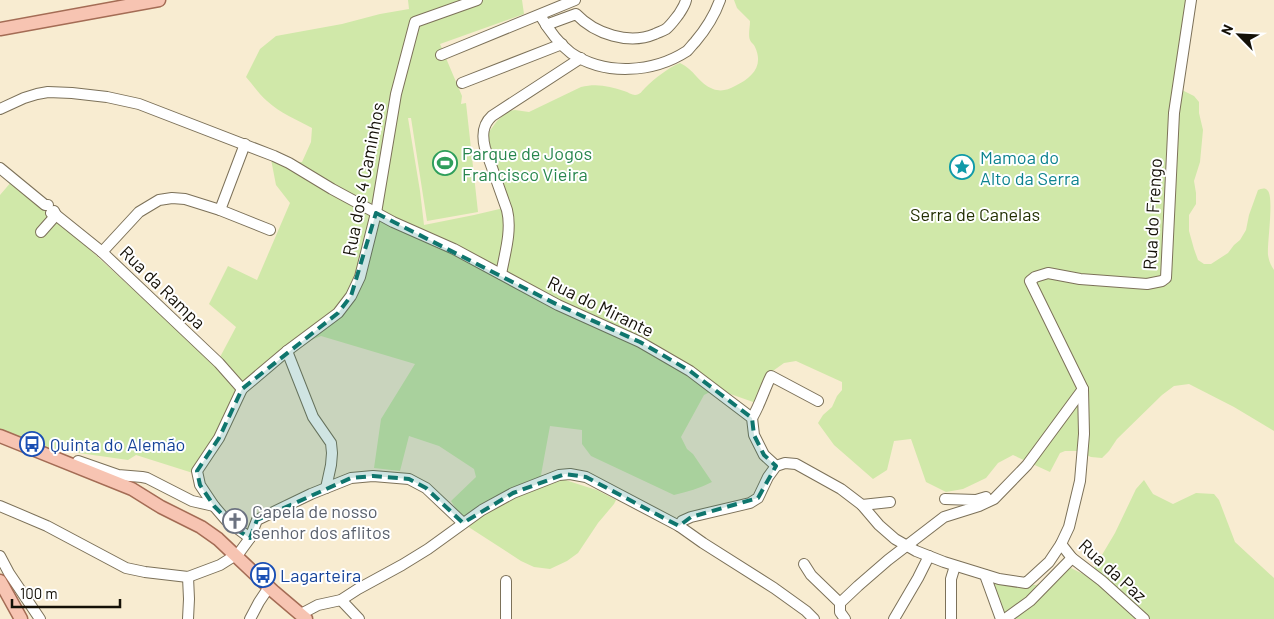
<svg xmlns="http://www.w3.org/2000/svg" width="1274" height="619" viewBox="0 0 1274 619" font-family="Barlow,sans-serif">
  <rect width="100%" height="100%" fill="#f8ecd1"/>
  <g fill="#d0e8a9">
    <path d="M 408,0 L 522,0 L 524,14 L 440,44 L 462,96 L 461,104 L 466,103 L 478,212 L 427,221 L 411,118 L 408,118 L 420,191 L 424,225 L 474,215 L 508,207 L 486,136 L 497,121 L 508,111 L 515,110 L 529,112 L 581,87 C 596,83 610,86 624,91 C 628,92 632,95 635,95 C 640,95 642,91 645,88 C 655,78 668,68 680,63 C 694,69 699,84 713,89 C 721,92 728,90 735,86 C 752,78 764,66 755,47 C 754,44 751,43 750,40 C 748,35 750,27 750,21 L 737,8 L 734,0 L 1195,0 L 1182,90 L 1194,96 L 1199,102 L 1199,113 L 1203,130 L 1200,162 L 1194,181 L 1196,193 L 1196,204 L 1189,215 L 1189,231 L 1194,249 L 1198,260 L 1204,264 L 1211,264 L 1228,253 L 1234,245 L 1240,240 L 1246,230 L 1249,215 L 1258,190 C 1261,189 1265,187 1268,191 C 1274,199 1267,244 1268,255 C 1269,261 1271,266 1274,270 L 1274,431 L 1234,407 L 1189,384 L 1174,386 L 1162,395 L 1117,439 L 1109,451 L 1102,458 L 1091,457 L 1077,451 L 1065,451 L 1060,453 L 1050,472 L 1013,455 L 998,463 L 986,478 L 963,489 L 946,492 L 926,482 L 911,439 L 894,441 L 887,470 L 873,479 L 834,445 L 818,423 L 823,415 L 832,407 L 837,396 L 842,390 L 842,382 L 796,361 L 784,363 L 770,373 L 756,403 L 716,389 L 704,395 L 681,437 L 687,449 L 693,454 L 712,482 C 700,488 687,492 674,495 L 591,456 L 582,444 L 582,430 L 550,426 L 541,475 L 550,475 L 587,487 L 597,490 L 616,500 L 614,504 L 598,523 L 578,553 L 567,561 L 550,569 L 534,567 L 521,561 L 467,526 L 451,501 L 476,477 L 474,469 L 439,446 L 409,436 L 400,471 L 374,468 L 381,419 L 415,364 L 321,336 L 309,341 L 242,394 L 196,474 L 136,455 L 128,460 L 58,450 L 29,441 L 0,430 L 0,195 L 12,181 L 62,224 L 213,363 L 219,359 L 236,327 L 209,304 L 228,266 L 257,280 L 290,203 L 276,185 L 269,149 L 297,162 L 302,162 L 311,142 L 312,128 C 297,120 280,113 267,101 C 259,94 253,85 246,77 L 260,49 L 276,36 L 342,24 L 380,14 L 409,9 Z"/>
    <path d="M 1144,480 L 1153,494 L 1173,504 L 1196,493 L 1214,494 L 1219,500 L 1235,542 L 1274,578 L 1274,619 L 998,619 L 991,598 L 993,581 L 1009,584 L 1036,585 L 1069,567 L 1087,576 L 1093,570 L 1115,533 L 1136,489 Z"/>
  </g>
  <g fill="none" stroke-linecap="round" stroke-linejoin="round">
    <defs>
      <g id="minor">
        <path d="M 540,15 C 548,29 558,43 571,53 C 605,76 653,73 687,51 C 690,48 692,45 695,42 C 706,29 714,17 720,0"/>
        <path d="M 546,25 L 576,14 C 595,34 629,45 655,34 C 659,32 663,31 666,29 C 671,25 675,19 679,14 C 682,9 685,5 686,0"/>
        <path d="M 441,55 L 575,0"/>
        <path d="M 462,83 L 562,44"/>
        <path d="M 0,109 L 24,98 L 37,94 L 48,92 L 72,93 L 107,97 L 139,104 L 274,156 L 289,163 L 332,189 L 393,222 L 454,249 L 558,305 L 640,342 L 690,371 L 752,418 L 754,435 L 764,455 L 776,466"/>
        <path d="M 0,168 L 45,205 L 48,205"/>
        <path d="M 220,210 L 245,144"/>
        <path d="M 51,213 L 56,215 L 102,252 L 219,363 L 242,389"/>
        <path d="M 41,232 L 56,215 L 54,211"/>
        <path d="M 102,252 L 139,212 L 159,200 L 172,198 L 185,199 L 220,210 L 270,230"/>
        <path d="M 501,274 C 505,253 512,230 507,210 L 485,148 C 482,136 482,125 492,116 L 581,58"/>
        <path d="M 287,351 L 313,417 L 331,443 L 332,453 L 331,465 L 326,488"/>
        <path d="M 752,418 C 760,405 764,390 771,376 L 818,401"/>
        <path d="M 78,461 L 118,475 L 142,477 L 147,478 L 192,501 L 214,506"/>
        <path d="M 945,499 L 976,500 L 986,497"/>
        <path d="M 862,505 L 890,502"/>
        <path d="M 0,506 L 47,526 L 126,568 L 145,572 L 188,577 L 220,565 L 239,553 L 250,538 L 257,520 L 311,494 L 351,478 L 373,476 L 409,479 L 426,488 L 463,523"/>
        <path d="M 679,526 L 682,521 L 691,517 L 750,503 L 758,498 L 768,477 L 776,466 L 785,463 L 796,464 L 841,489 L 862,505 L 879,525 L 895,539 L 916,551 L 944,562 L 999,579 L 1026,583 L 1049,562 L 1061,544 L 1069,527 L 1080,481 L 1084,434 L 1083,389 L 1030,281 L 1035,277 L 1048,273 L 1080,279 L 1147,284 L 1162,281 L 1166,278 L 1174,113 L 1191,0"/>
        <path d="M 250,538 L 226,520 L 214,506 L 200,485 L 197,471 L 219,438 L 242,389 L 287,351 L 338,313 L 351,296 L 360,277 L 376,213 L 396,94 L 415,22 L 477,0"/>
        <path d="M 1061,544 L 1072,558 L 1102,581 L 1144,619"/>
        <path d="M 0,556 L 9,573 L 40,619"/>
        <path d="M 804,564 L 811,575 L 840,603"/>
        <path d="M 985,575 L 1001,619"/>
        <path d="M 341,600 L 359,619"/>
        <path d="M 301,614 L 318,605 L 341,600 L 358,589 L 402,565 L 428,549 L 482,510 L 513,493 L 559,475 L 570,474 L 586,477 L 679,526 L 703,543 L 774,588 L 806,611 L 814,619"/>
        <path d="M 188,619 L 189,599 L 188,577"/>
        <path d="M 250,619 L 259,602 L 269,587"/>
        <path d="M 506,619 L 506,581"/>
        <path d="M 845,619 L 840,612 L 840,603 L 858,586 L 888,560 L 944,517 L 979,506 L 994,499 L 1027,465 L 1083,389"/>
        <path d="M 894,619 L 918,578 L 929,556"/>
        <path d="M 951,619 L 951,579 L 955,566"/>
        <path d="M 1005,619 L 1030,601 L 1072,558"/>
      </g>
      <g id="major">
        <path d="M 0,29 L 159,0"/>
        <path d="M 0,436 L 132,489 L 161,507 L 201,527 L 218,539 L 273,591 L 306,619"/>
        <path d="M 0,581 L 21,619"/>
      </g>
    </defs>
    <use href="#minor" stroke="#7c7159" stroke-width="12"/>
    <use href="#major" stroke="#a46c55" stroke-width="15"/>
    <use href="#minor" stroke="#fff" stroke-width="10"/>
    <use href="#major" stroke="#f7c4b2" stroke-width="12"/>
  </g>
  <path fill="#0f766e" fill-opacity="0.2" stroke="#0f766e" stroke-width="4" stroke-dasharray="10 6" stroke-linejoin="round" d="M 376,213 L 558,305 L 640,342 L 690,371 L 752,418 L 754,435 L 764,455 L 776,466 L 758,498 L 691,517 L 679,526 L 586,477 L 565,474 L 513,493 L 463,523 L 426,488 L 409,479 L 373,476 L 351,478 L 257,520 L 250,538 L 239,531 L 214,506 L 200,485 L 197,471 L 219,438 L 242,389 L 338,313 L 351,296 Z"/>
  <defs>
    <symbol id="stadium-ring" viewBox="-11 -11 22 22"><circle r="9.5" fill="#fff" stroke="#2e9e5b" stroke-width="1.5"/><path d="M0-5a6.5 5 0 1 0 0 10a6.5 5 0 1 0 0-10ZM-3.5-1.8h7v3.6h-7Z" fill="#2e9e5b"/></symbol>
    <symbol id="sight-ring" viewBox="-11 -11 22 22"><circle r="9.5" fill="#fff" stroke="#0f9aa8" stroke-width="1.5"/><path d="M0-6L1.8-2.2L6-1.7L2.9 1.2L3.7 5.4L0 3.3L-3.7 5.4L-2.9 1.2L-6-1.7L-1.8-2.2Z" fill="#0f9aa8"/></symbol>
    <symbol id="bus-ring" viewBox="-11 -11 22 22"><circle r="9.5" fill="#fff" stroke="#1a4fb4" stroke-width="1.5"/><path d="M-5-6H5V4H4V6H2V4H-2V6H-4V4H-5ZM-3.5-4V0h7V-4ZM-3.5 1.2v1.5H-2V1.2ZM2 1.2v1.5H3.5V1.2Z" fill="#1a4fb4"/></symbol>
    <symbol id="church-ring" viewBox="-11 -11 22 22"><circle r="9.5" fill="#fff" stroke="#6b7280" stroke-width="1.5"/><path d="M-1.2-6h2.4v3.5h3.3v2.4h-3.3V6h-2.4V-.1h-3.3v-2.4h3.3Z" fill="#6b7280"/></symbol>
  </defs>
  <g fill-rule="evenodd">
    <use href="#stadium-ring" x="431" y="149" width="28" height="28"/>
    <use href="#sight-ring" x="948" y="153" width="28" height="28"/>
    <use href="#bus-ring" x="18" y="430" width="28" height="28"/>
    <use href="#church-ring" x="221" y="507" width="28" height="28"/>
    <use href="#bus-ring" x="249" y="561" width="28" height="28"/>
  </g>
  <g text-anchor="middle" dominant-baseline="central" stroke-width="4" stroke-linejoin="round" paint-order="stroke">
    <g font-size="18" fill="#27864d" stroke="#fff" text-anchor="start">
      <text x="462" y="153">Parque de Jogos<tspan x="462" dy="21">Francisco Vieira</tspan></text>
    </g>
    <g font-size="18" fill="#0d838f" stroke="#fff" text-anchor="start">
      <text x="980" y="157">Mamoa do<tspan x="980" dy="21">Alto da Serra</tspan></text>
    </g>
    <g font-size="18" fill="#141007" stroke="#fff">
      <text transform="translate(363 179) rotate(-79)">Rua dos 4 Caminhos</text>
      <text transform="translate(1152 214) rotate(-87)">Rua do Frengo</text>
      <text transform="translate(163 287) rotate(44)">Rua da Rampa</text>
      <text transform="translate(601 306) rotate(26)">Rua do Mirante</text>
      <text transform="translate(1113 570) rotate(42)">Rua da Paz</text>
    </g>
    <g font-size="18" fill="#243103" stroke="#fff">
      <text x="975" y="214">Serra de Canelas</text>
    </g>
    <g font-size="18" fill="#164399" stroke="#fff" text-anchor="start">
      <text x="50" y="444">Quinta do Alemão</text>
      <text x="280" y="575">Lagarteira</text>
    </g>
    <g font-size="18" fill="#5b616d" stroke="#fff" text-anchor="start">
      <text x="252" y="511">Capela de nosso<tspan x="252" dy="21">senhor dos aflitos</tspan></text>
    </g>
  </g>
  <g transform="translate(1239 35) rotate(294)" stroke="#ffffff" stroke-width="4" paint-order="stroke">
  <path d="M0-4L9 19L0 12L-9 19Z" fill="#141007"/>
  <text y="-8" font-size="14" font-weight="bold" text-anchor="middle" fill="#141007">N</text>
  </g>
  <path d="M12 599v8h108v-8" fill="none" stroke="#141007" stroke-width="2.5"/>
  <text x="20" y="599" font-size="15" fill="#141007" stroke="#ffffff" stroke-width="4" paint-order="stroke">100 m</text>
</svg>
